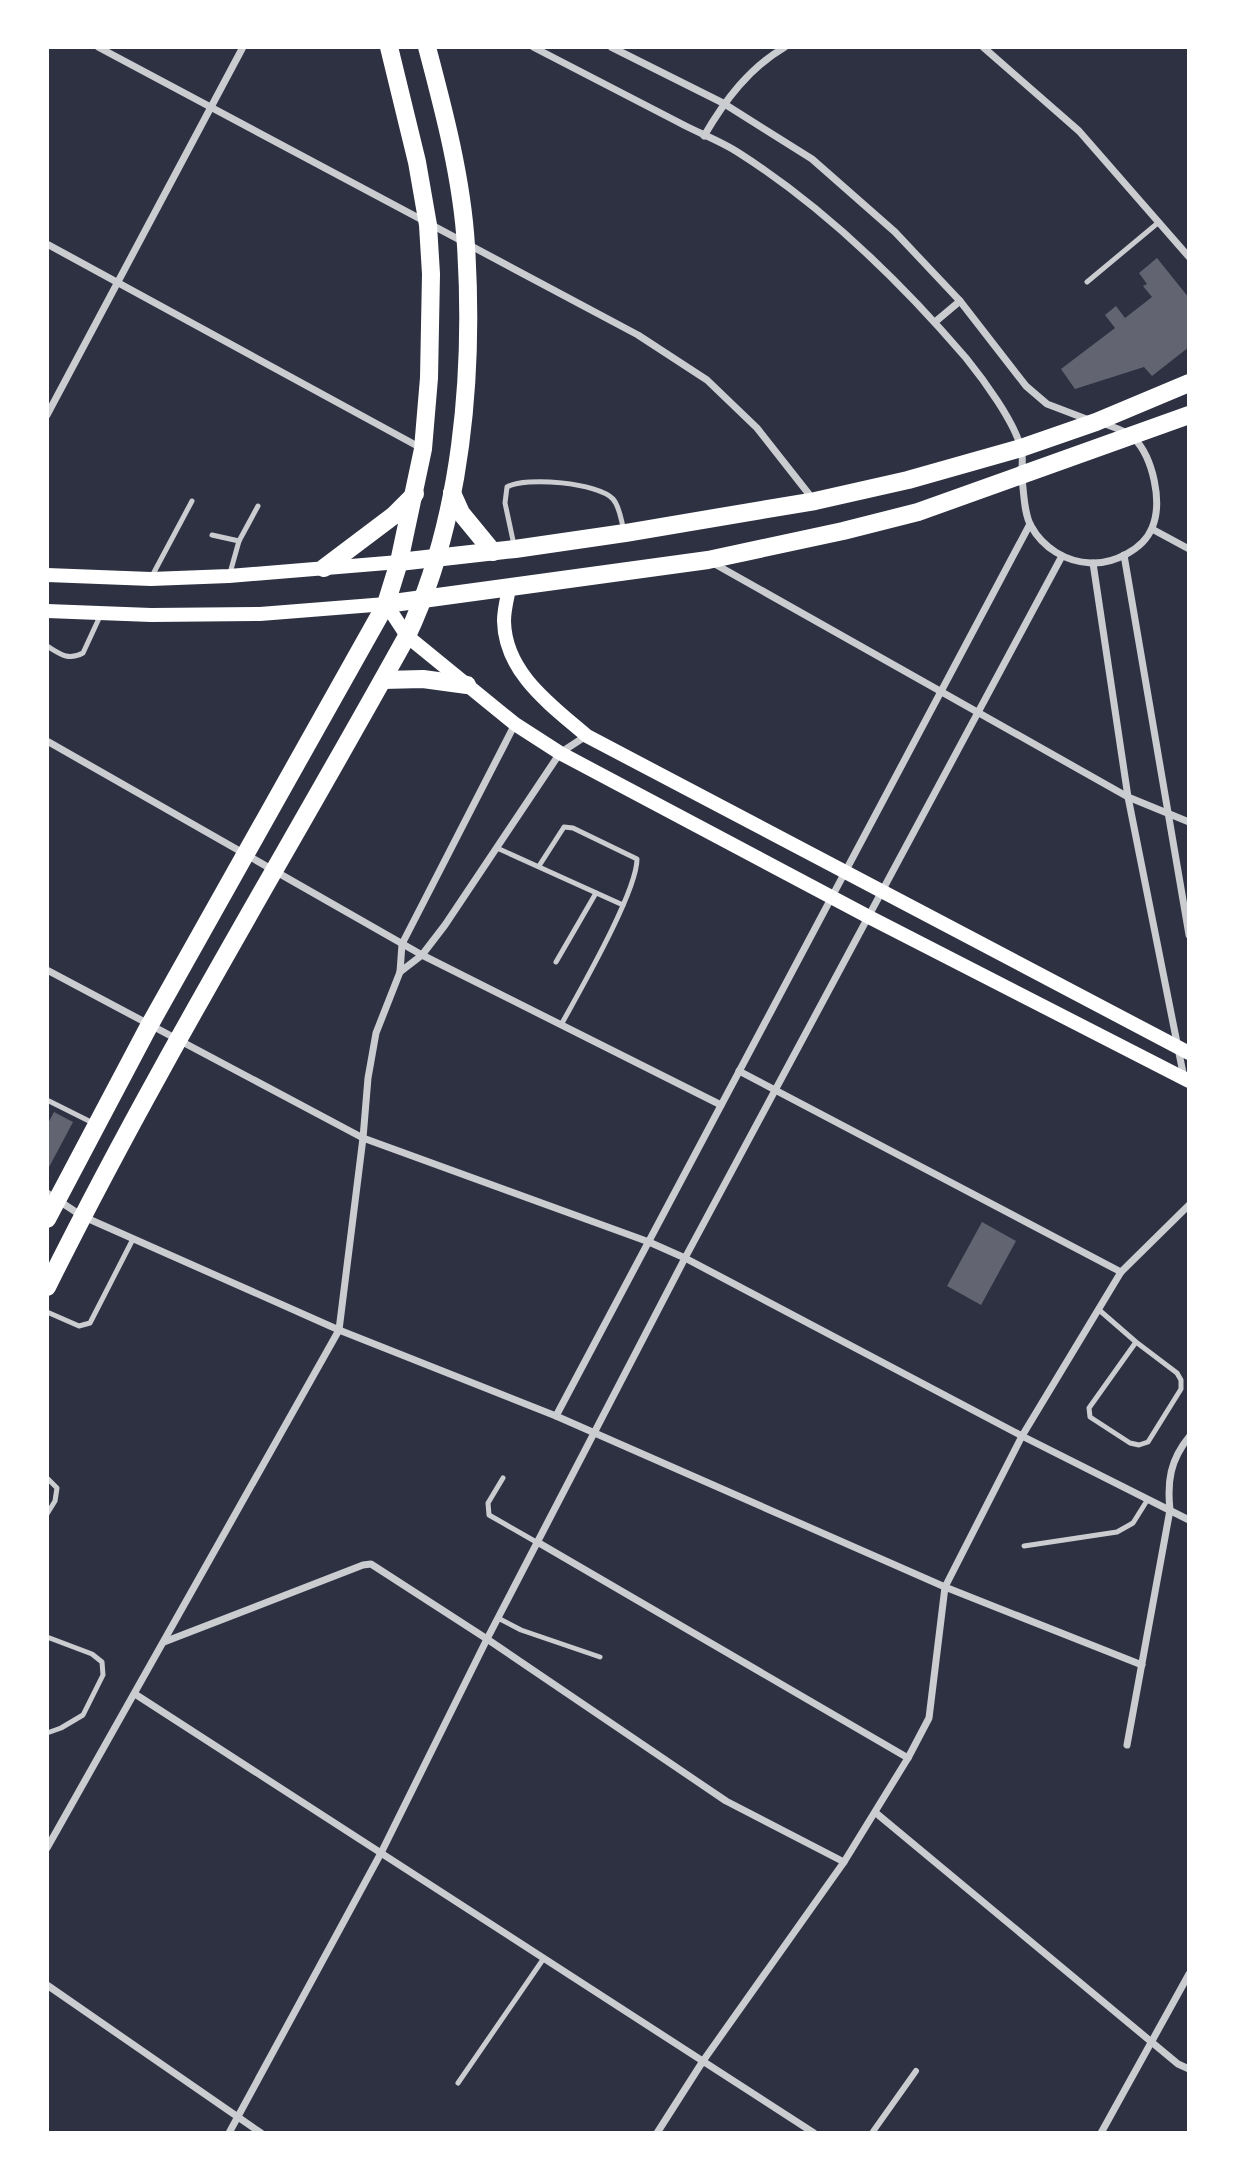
<svg xmlns="http://www.w3.org/2000/svg" width="1236" height="2180" viewBox="0 0 1236 2180" font-family="'Open Sans',sans-serif">
  <rect width="100%" height="100%" fill="#2d3142"/>
  <g fill="#626471">
    <path d="M 1157,258 L 1189,298 L 1189,347 L 1152,376 L 1144,367 L 1075,389 L 1061,369 L 1115,328 L 1105,315 L 1116,306 L 1125,318 L 1152,297 L 1143,286 L 1147,284 L 1139,273 Z"/>
    <path d="M 54,1112 L 73,1122 L 47,1171 L 47,1125 Z"/>
    <path d="M 982,1222 L 1016,1241 L 981,1305 L 947,1286 Z"/>
  </g>
  <g fill="none" stroke-linecap="round" stroke-linejoin="round">
    <g stroke="#caccd0" stroke-width="5">
      <path d="M 1087,282 L 1159,222"/>
      <path d="M 212,535 L 239,541 L 230,573"/>
      <path d="M 239,541 L 258,506"/>
      <path d="M 514,545 L 505,503 L 507,487 C 525,476 599,483 613,499 C 620,507 621,521 624,530"/>
      <path d="M 152,576 L 192,501"/>
      <path d="M 47,646 C 60,654 68,661 83,653 L 101,614"/>
      <path d="M 497,848 L 623,905"/>
      <path d="M 539,866 L 564,827 L 573,828 L 637,859 C 637,892 579,992 561,1025"/>
      <path d="M 556,962 L 596,893"/>
      <path d="M 47,1100 L 95,1124"/>
      <path d="M 1098,1309 L 1136,1342 L 1177,1373 L 1181,1380 L 1181,1389 L 1148,1442 L 1139,1445 L 1130,1443 L 1090,1417 L 1089,1408 L 1136,1342"/>
      <path d="M 47,1312 L 79,1326 L 90,1323 L 133,1239"/>
      <path d="M 47,1478 L 57,1488 L 55,1501 L 47,1514"/>
      <path d="M 503,1478 L 488,1503 L 489,1515 L 538,1543"/>
      <path d="M 1024,1546 L 1117,1532 L 1133,1523 L 1148,1499"/>
      <path d="M 498,1618 L 521,1630 L 600,1657"/>
      <path d="M 47,1637 L 92,1654 L 102,1662 L 103,1675 L 83,1715 L 61,1728 L 47,1733"/>
      <path d="M 458,2083 L 544,1958"/>
    </g>
    <path stroke="#caccd0" stroke-width="6" d="M 872,2133 L 916,2071"/>
    <g stroke="#caccd0" stroke-width="7">
      <path d="M 98,47 L 638,335 L 707,380 L 757,428 L 812,498"/>
      <path d="M 533,47 C 581,72 630,97 678,122 C 698,133 721,141 739,153 C 825,208 900,281 966,358 C 983,379 1014,421 1021,448 C 1024,457 1021,469 1022,479 C 1024,493 1024,514 1031,526 C 1043,548 1066,562 1091,563 C 1113,564 1143,550 1152,528 C 1163,502 1153,458 1134,438 C 1127,431 1111,426 1101,423"/>
      <path d="M 611,47 L 723,103 L 812,159 L 895,232 L 960,301 L 1026,386 L 1047,404 L 1089,420"/>
      <path d="M 983,47 L 1079,131 L 1189,257"/>
      <path d="M 704,136 C 725,100 749,68 785,47"/>
      <path d="M 47,244 L 421,448"/>
      <path d="M 935,322 L 960,301"/>
      <path d="M 47,415 L 243,47"/>
      <path d="M 1152,529 L 1189,549"/>
      <path d="M 1124,555 L 1189,935"/>
      <path d="M 713,563 L 1128,797 L 1189,822"/>
      <path d="M 1093,563 L 1128,797 L 1184,1078"/>
      <path d="M 47,741 L 422,955 L 721,1105"/>
      <path d="M 47,970 L 363,1138 L 649,1242 L 685,1258 L 1022,1436 L 1189,1520"/>
      <path d="M 400,972 L 422,955 L 445,925 L 560,753 L 586,736"/>
      <path d="M 739,1071 L 1121,1272"/>
      <path d="M 47,1193 L 82,1216 L 339,1330 L 556,1416 L 945,1587 L 1142,1665"/>
      <path d="M 556,1416 L 1030,524"/>
      <path d="M 539,1543 L 908,1758"/>
      <path d="M 164,1642 L 363,1565 L 371,1564 L 487,1639 L 726,1801 L 844,1862"/>
      <path d="M 135,1694 L 814,2133"/>
      <path d="M 1127,1745 L 1170,1510 C 1167,1482 1170,1460 1189,1437"/>
      <path d="M 876,1813 L 1178,2064 L 1189,2069"/>
      <path d="M 47,1848 L 339,1330 L 363,1138 L 368,1078 L 376,1033 L 400,972 L 402,944 L 515,724"/>
      <path d="M 47,1985 L 261,2133"/>
      <path d="M 229,2133 L 381,1853 L 487,1639 L 685,1258 L 1062,556"/>
      <path d="M 657,2133 L 703,2061 L 844,1862 L 908,1758 L 929,1718 L 945,1587 L 1022,1436 L 1121,1272 L 1189,1205"/>
      <path d="M 1101,2133 L 1189,1974"/>
    </g>
    <g stroke="#fff" stroke-width="14">
      <path d="M 47,575 L 151,579 L 229,576 L 399,562"/>
      <path d="M 509,589 C 507,599 504,610 504,621 C 505,673 551,705 587,736 L 1189,1053"/>
      <path d="M 47,611 L 151,615 L 260,614 L 386,604 L 407,636 L 515,724 L 560,753 L 869,917 L 1189,1081"/>
    </g>
    <g stroke="#fff" stroke-width="18">
      <path d="M 452,493 L 461,513 L 493,552"/>
      <path d="M 399,562 L 515,549 L 625,533 L 815,501 L 908,480 L 1021,448 L 1096,422 L 1189,383"/>
      <path d="M 324,568 L 393,516 L 415,494"/>
      <path d="M 386,604 L 708,560 L 843,531 L 918,512 L 1189,415"/>
      <path d="M 383,680 L 423,679 L 467,685"/>
      <path d="M 47,1219 L 149,1026 L 386,604 L 399,562 L 423,449 L 429,378 L 431,274 L 428,225 L 417,162 L 389,47"/>
      <path d="M 47,1287 C 157,1065 287,853 407,636 C 462,519 474,374 466,246 C 462,179 444,111 427,47"/>
    </g>
  </g>
  <rect width="1236" height="2180" fill="none" stroke="#ffffff" stroke-width="98"/>
</svg>
